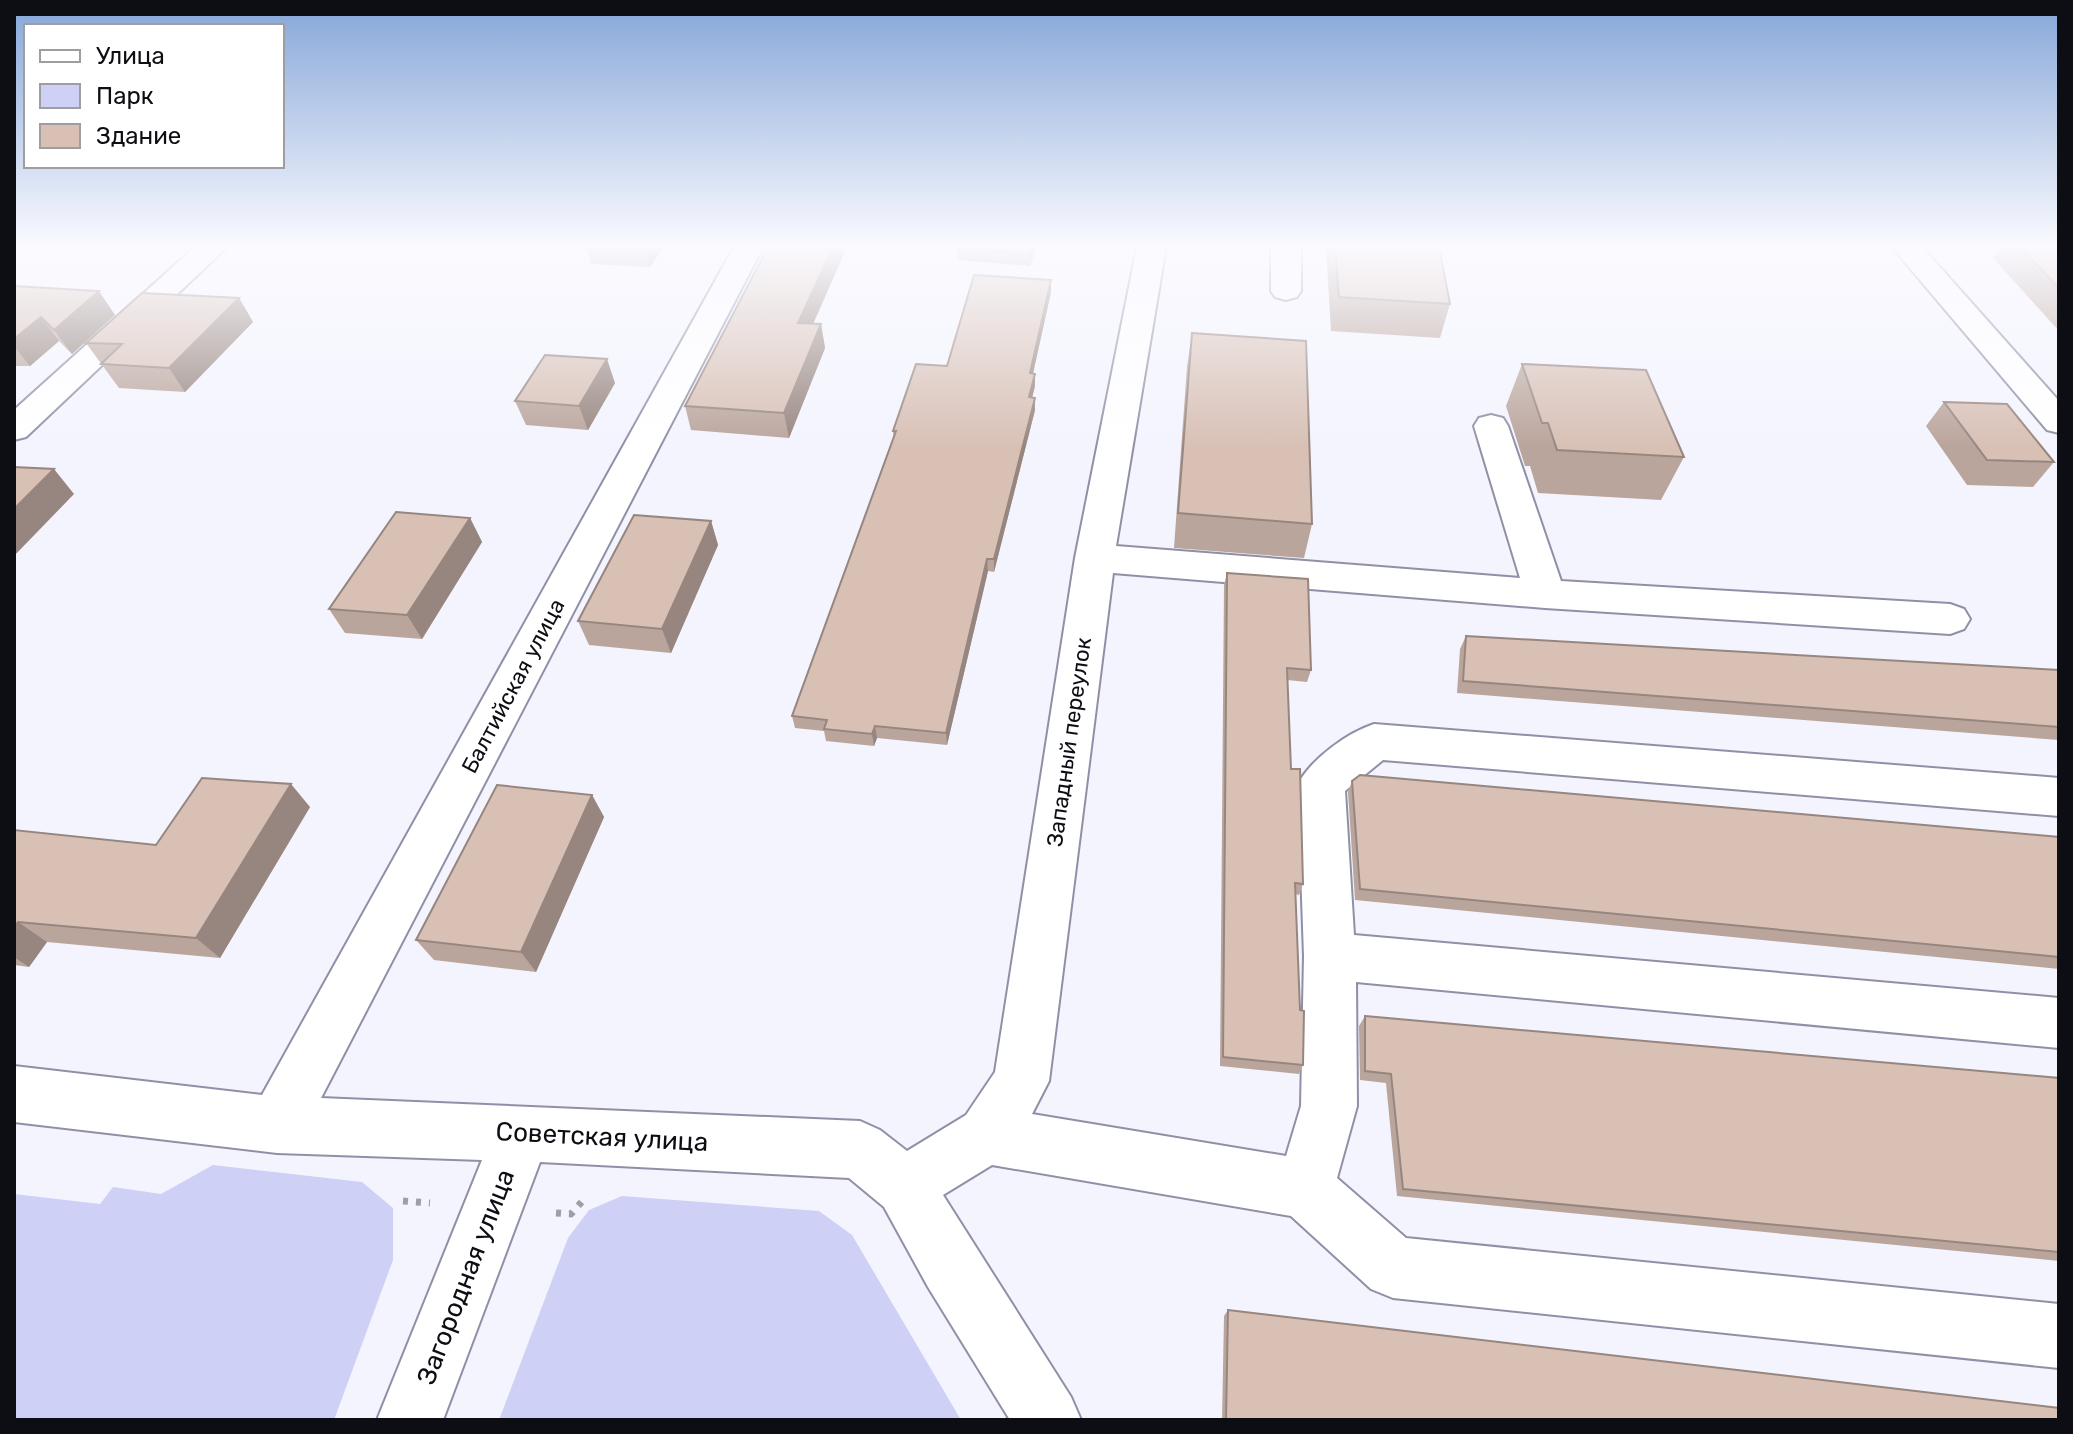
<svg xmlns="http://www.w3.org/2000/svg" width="2073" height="1434" viewBox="0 0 2073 1434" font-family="Rubik,sans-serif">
  <rect width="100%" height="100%" fill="#f4f4fe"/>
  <g fill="#ced0f5">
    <path d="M 213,1165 L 362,1182 L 393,1208 L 393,1260 L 334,1420 L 14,1420 L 14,1194 L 100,1204 L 113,1187 L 161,1194 Z"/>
    <path d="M 622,1196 L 819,1211 L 852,1235 L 961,1420 L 499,1420 L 568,1238 L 589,1210 Z"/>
  </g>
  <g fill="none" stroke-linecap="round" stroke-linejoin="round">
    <defs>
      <g id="minor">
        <path d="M 195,247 L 227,247 L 26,437 L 14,440 L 14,410 Z"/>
        <path d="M 734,247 L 763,247 L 321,1098 L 860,1121 L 880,1130 L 907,1151 L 966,1115 L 995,1072 L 1075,558 L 1137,247 L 1166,247 L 1116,546 L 1520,578 L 1474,426 L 1479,418 L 1491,415 L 1503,418 L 1508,426 L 1561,581 L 1950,604 L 1964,609 L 1970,619 L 1964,629 L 1950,634 L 1545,608 L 1113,573 L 1049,1081 L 1032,1114 L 1286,1156 L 1301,1106 L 1304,956 L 1298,784 C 1311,759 1347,733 1374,724 L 2059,778 L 2059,816 L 1383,760 L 1345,791 L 1354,935 L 2059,998 L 2059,1048 L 1356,982 L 1357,1106 L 1337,1178 L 1406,1238 L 2059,1304 L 2059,1368 L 1393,1298 L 1371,1289 L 1291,1216 L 992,1165 L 943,1195 L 1071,1397 L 1081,1420 L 1010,1420 L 928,1287 L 884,1207 L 849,1178 L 540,1162 L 443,1420 L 377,1420 L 482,1160 L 277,1153 L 14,1122 L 14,1066 L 262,1095 Z"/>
        <path d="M 1271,247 L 1301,247 L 1301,291 L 1297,297 L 1286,300 L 1275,297 L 1271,291 Z"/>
        <path d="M 1892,247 L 1922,247 L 2059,401 L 2059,433 L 2047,430 Z"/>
      </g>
    </defs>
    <use href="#minor" stroke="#8f90a6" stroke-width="4"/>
    <g stroke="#9e9ea7" stroke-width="7" stroke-dasharray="5 8" stroke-linecap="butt">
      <path d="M 403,1201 L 430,1203"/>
      <path d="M 556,1213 L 571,1214 L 586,1197"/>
    </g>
    <use href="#minor" fill="#fff" fill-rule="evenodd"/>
  </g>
  <g fill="#baa59c">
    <path d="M 586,247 L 663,247 L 650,267 L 591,264 Z"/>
    <path d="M 957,247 L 1036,247 L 1030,266 L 957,260 Z"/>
    <path d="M 1326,247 L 1439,247 L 1450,304 L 1440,338 L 1331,331 Z"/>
    <path d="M 2000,247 L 2059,247 L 2059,331 L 1993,258 Z"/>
    <path d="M 14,286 L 115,315 L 72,354 L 59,341 L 30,366 L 14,366 Z"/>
    <path d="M 1051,292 L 1033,374 L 1035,374 L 1035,386 L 1032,397 L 1035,398 L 1035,410 L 994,572 L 988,571 L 947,745 L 877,738 L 874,746 L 826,741 L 824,731 L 795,728 L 792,716 L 894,439 L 893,431 L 947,366 Z"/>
    <path d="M 239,298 L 253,322 L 185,392 L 119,388 L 86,343 Z"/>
    <path d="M 813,324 L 821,324 L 825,348 L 789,438 L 691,430 L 685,406 Z"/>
    <path d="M 1192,333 L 1312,524 L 1304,558 L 1174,548 L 1187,367 Z"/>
    <path d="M 1522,364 L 1684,457 L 1661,500 L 1538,493 L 1530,466 L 1525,466 L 1506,406 Z"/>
    <path d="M 615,383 L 588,430 L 526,425 L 515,401 Z"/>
    <path d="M 1944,402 L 2054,462 L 2033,487 L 1967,485 L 1926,426 Z"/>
    <path d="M 470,518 L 482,542 L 422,639 L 345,633 L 329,609 Z"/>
    <path d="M 711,521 L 718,545 L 671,653 L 589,645 L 578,621 Z"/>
    <path d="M 1227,573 L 1311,670 L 1307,682 L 1287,680 L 1291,769 L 1303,884 L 1299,895 L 1295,894 L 1303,1065 L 1299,1074 L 1220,1066 L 1224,585 Z"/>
    <path d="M 1466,636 L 2059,670 L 2059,740 L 1457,693 L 1460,649 Z"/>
    <path d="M 1352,781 L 2059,837 L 2059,969 L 1355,900 L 1348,792 Z"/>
    <path d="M 592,795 L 604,817 L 536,972 L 434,960 L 416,940 Z"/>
    <path d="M 310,807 L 220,958 L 47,942 L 29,967 L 14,965 L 14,830 L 156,845 Z"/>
    <path d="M 1365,1016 L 2059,1078 L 2059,1261 L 1397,1196 L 1386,1083 L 1360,1080 L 1359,1026 Z"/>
    <path d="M 1228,1310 L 2059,1420 L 1222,1420 L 1224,1316 Z"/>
  </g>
  <g fill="#97867f">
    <path d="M 644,247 L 663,247 L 650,267 Z"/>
    <path d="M 833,247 L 847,247 L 803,347 L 798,323 Z"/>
    <path d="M 1032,247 L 1036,247 L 1030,266 L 1029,254 Z"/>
    <path d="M 1051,280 L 1051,292 L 1030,386 L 1030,373 Z"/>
    <path d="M 99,291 L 115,315 L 72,354 L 54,330 Z"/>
    <path d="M 239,298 L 253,322 L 185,392 L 169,368 Z"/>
    <path d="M 41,317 L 59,341 L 30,366 L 14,346 L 14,339 Z"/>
    <path d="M 821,324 L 825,348 L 789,438 L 784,413 Z"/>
    <path d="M 607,359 L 615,383 L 588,430 L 579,406 Z"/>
    <path d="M 1035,374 L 1035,386 L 1029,410 L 1029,397 Z"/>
    <path d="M 1035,398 L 1035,410 L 994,572 L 994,559 Z"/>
    <path d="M 54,469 L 74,494 L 14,556 L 14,509 Z"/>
    <path d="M 470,518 L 482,542 L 422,639 L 407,615 Z"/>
    <path d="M 711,521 L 718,545 L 671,653 L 662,629 Z"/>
    <path d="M 987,559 L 988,571 L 947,745 L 946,733 Z"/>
    <path d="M 875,726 L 877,738 L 874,746 L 872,734 Z"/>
    <path d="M 291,784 L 310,807 L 220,958 L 196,938 Z"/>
    <path d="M 592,795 L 604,817 L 536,972 L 521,952 Z"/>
    <path d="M 18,922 L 47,942 L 29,967 L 14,957 L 14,927 Z"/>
  </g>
  <g fill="#d8c0b5" stroke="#97867f" stroke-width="2">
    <path d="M 768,247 L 833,247 L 798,323 L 821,324 L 784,413 L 685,406 Z"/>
    <path d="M 957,247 L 1032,247 L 1029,254 L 956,248 Z"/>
    <path d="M 1335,247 L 1439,247 L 1450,304 L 1339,297 Z"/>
    <path d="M 2020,247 L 2059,247 L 2059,288 Z"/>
    <path d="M 974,275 L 1051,280 L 1030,373 L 1035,374 L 1029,397 L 1035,398 L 994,559 L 987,559 L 946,733 L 875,726 L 872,734 L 824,729 L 827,720 L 792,716 L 896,431 L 893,431 L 916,364 L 947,366 Z"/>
    <path d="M 14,286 L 99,291 L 54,330 L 41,317 L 14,339 Z"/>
    <path d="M 142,293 L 239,298 L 169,368 L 101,364 L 122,344 L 86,343 Z"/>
    <path d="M 1192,333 L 1306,341 L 1312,524 L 1178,513 Z"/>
    <path d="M 545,355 L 607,359 L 579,406 L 515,401 Z"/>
    <path d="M 1522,364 L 1646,370 L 1684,457 L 1557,450 L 1548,423 L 1542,423 Z"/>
    <path d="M 1944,402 L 2007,404 L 2054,462 L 1987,460 Z"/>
    <path d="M 14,467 L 54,469 L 14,509 Z"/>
    <path d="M 396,512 L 470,518 L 407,615 L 329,609 Z"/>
    <path d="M 634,515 L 711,521 L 662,629 L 578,621 Z"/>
    <path d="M 1227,573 L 1308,579 L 1311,670 L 1287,668 L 1291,769 L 1300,769 L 1303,884 L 1295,883 L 1300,1010 L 1304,1011 L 1303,1065 L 1223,1057 Z"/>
    <path d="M 1466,636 L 2059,670 L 2059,727 L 1463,681 Z"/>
    <path d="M 1360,775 L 2059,837 L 2059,957 L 1360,889 L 1352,781 Z"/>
    <path d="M 202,778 L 291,784 L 196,938 L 18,922 L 14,927 L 14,830 L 156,845 Z"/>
    <path d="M 497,785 L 592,795 L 521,952 L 416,940 Z"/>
    <path d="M 1365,1016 L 2059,1078 L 2059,1252 L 1403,1189 L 1391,1074 L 1365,1071 Z"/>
    <path d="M 1228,1310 L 2059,1408 L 2059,1420 L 1226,1420 Z"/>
  </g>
  <linearGradient id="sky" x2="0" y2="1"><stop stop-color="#85a6d8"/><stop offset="0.55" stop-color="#fafaff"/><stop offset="1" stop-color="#fafaff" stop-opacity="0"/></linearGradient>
  <rect width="2073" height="447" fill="url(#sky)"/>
  <g text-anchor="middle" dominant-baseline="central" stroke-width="7" stroke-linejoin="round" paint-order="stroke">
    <g font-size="22" fill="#0d0d14" stroke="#fff">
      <text transform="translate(513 686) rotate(-62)">Балтийская улица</text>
      <text transform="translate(1069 742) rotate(-82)">Западный переулок</text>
    </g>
    <g font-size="26" fill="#0d0d14" stroke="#fff">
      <text transform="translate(602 1137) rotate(3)">Советская улица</text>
      <text transform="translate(466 1277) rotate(-69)">Загородная улица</text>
    </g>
  </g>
  <rect width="2073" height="1434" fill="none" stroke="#0d0d14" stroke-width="32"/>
  <rect x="24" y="24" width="260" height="144" fill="#ffffff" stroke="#9e9ea1" stroke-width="2"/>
  <rect x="40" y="50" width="40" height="12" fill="#ffffff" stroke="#9e9ea1" stroke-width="2"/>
  <text x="96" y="64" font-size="24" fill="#0d0d14">Улица</text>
  <rect x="40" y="84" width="40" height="24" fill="#ced0f5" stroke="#9e9ea1" stroke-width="2"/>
  <text x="96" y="104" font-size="24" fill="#0d0d14">Парк</text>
  <rect x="40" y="124" width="40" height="24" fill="#d8c0b5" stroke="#9e9ea1" stroke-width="2"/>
  <text x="96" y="144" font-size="24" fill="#0d0d14">Здание</text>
</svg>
